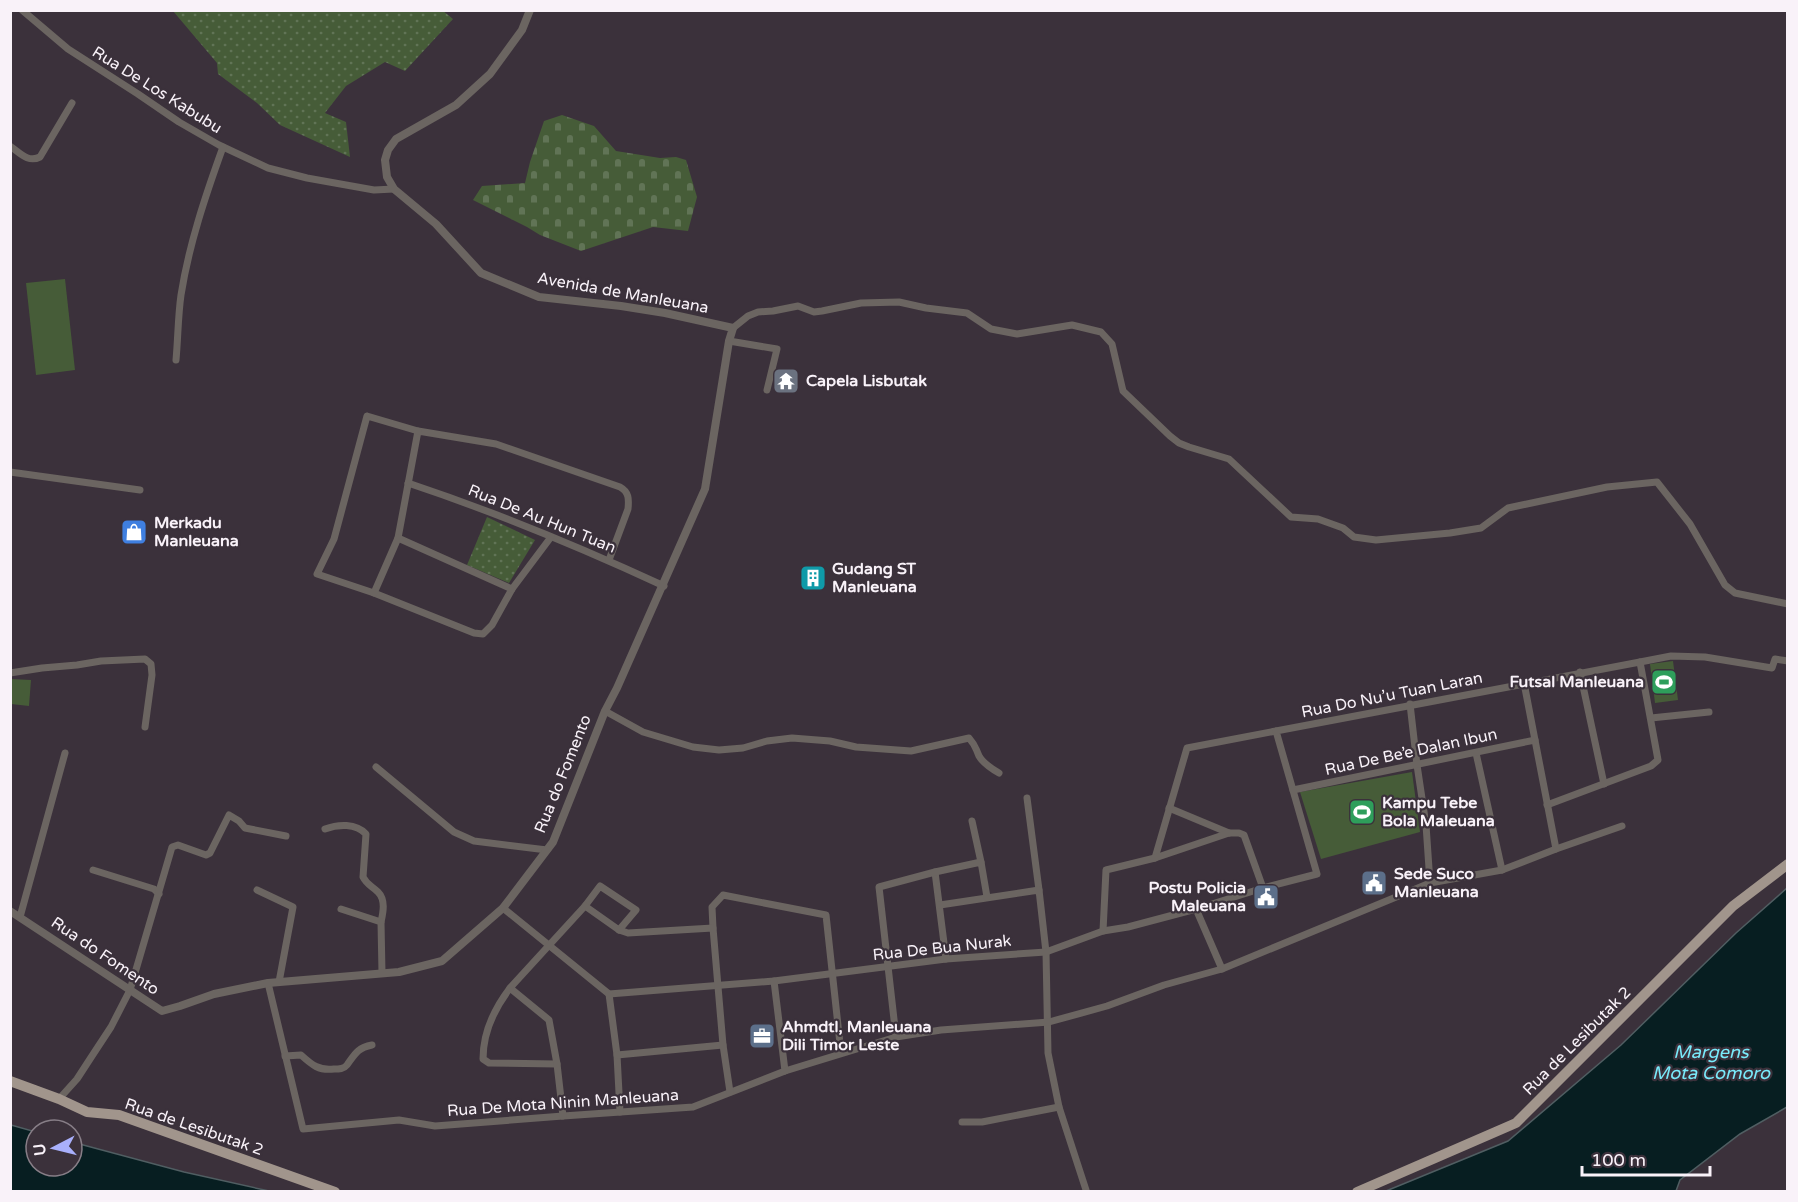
<svg xmlns="http://www.w3.org/2000/svg" width="1798" height="1202" viewBox="0 0 1798 1202" font-family="'Varela Round',sans-serif">
  <defs>
    <pattern id="green-dots" width="8" height="8" patternUnits="userSpaceOnUse" patternTransform="scale(1.5)"><rect width="8" height="8" fill="#465c38"/><path d="M2 2h.1M6 6h.1" fill="none" stroke="#617456" stroke-width="1.8" stroke-linecap="round"/></pattern>
    <pattern id="cemetery-stones" width="16" height="16" patternUnits="userSpaceOnUse" patternTransform="scale(1.5)"><rect width="16" height="16" fill="#465c38"/><path d="M2 7V4a2 2 0 0 1 4 0v3zM10 15v-3a2 2 0 0 1 4 0v3z" fill="#617456"/></pattern>
  </defs>
  <rect width="100%" height="100%" fill="#3b313b"/>
  <g fill="url(#green-dots)">
    <path d="M 442,10 L 453,19 L 405,71 L 385,62 L 346,86 L 325,113 L 346,122 L 350,157 L 280,125 L 257,103 L 218,74 L 217,63 L 173,11 Z"/>
    <path d="M 487,517 L 535,540 L 509,583 L 467,565 Z"/>
  </g>
  <path fill="url(#cemetery-stones)" d="M 562,115 L 594,126 L 616,151 L 660,158 L 676,157 L 686,160 L 697,197 L 688,231 L 653,227 L 581,251 L 540,235 L 527,227 L 473,200 L 482,186 L 525,183 L 530,162 L 544,121 Z"/>
  <g fill="#465c38">
    <path d="M 65,279 L 75,370 L 36,375 L 26,283 Z"/>
    <path d="M 1673,661 L 1678,700 L 1655,703 L 1650,664 Z"/>
    <path d="M 11,679 L 31,680 L 29,706 L 11,704 Z"/>
    <path d="M 1412,772 L 1420,832 L 1321,859 L 1300,792 Z"/>
  </g>
  <g fill="#071e21" stroke="#505e62" stroke-width="1.5">
    <path d="M 1787,888 L 1787,1107 L 1740,1134 L 1680,1180 L 1676,1191 L 1386,1191 L 1508,1141 L 1621,1045 L 1736,933 Z"/>
    <path d="M 11,1125 L 36,1132 L 36,1166 L 72,1166 L 72,1142 L 184,1172 L 269,1191 L 11,1191 Z"/>
  </g>
  <g fill="none" stroke-linecap="round" stroke-linejoin="round">
    <g stroke="#6b6561" stroke-width="7">
      <path d="M 22,10 L 68,49 L 138,94 L 179,122 L 219,145 L 268,168 L 307,178 L 374,190 L 394,189"/>
      <path d="M 10,146 C 20,153 28,163 40,157 L 72,103"/>
      <path d="M 733,328 L 748,316 L 758,312 L 773,311 L 798,306 L 814,312 L 822,311 L 861,303 L 899,302 L 926,308 L 967,313 L 991,329 L 1017,334 L 1072,325 L 1101,332 L 1112,344 L 1123,391 L 1170,436 L 1179,443 L 1189,447 L 1229,459 L 1291,517 L 1318,519 L 1343,528 L 1354,537 L 1376,540 L 1450,533 L 1481,528 L 1508,508 L 1607,487 L 1657,482 L 1690,524 L 1725,585 L 1735,593 L 1788,604"/>
      <path d="M 729,341 L 777,349 L 767,390"/>
      <path d="M 176,360 C 178,338 178,316 181,295 C 189,244 206,194 223,147"/>
      <path d="M 10,472 L 140,490"/>
      <path d="M 408,483 C 495,512 580,547 664,586"/>
      <path d="M 551,537 L 512,589 L 492,625 L 483,634 L 474,633 L 374,593 L 398,538 L 418,431 L 496,444 L 620,487 C 629,492 629,499 628,509 L 609,560"/>
      <path d="M 398,538 L 512,589"/>
      <path d="M 374,593 L 317,574 L 334,539 L 367,416 L 418,431"/>
      <path d="M 1640,662 L 1671,656 L 1705,657 L 1772,668 L 1775,659 L 1788,661"/>
      <path d="M 1580,672 L 1604,784"/>
      <path d="M 10,673 L 42,668 L 77,665 L 101,661 L 145,659 L 151,664 L 152,675 L 145,727"/>
      <path d="M 1410,704 L 1417,765 L 1426,825 L 1430,883"/>
      <path d="M 605,711 L 643,732 L 693,747 L 719,750 L 743,748 L 767,741 L 792,738 L 830,741 L 856,747 L 911,751 L 969,738 C 976,746 975,747 979,756 C 983,763 992,769 999,773"/>
      <path d="M 1651,718 L 1709,712"/>
      <path d="M 1476,753 L 1502,870"/>
      <path d="M 376,767 L 454,832 L 474,841 L 547,850"/>
      <path d="M 1293,790 L 1535,740"/>
      <path d="M 1027,798 L 1039,890"/>
      <path d="M 1169,808 L 1229,833"/>
      <path d="M 972,821 L 981,862"/>
      <path d="M 325,829 C 338,824 356,823 366,834 L 363,877 C 367,885 372,886 378,892 C 386,900 383,913 381,922"/>
      <path d="M 1556,849 L 1622,826"/>
      <path d="M 1155,858 L 1187,748 L 1276,731"/>
      <path d="M 93,870 L 154,889 L 159,894"/>
      <path d="M 935,872 L 946,959"/>
      <path d="M 257,890 L 293,907 L 279,982"/>
      <path d="M 940,905 L 1039,890 L 1046,952 L 1048,1053 L 1059,1107 L 1086,1190"/>
      <path d="M 585,906 L 600,886 L 636,910 L 619,930"/>
      <path d="M 503,908 L 609,994 L 774,981 L 946,959 L 1046,952 L 1103,931 L 1128,927 L 1196,909 L 1263,888 L 1317,874 L 1276,731 L 1640,662 L 1658,760 L 1651,766 L 1547,805"/>
      <path d="M 341,909 L 381,922 L 382,973"/>
      <path d="M 1196,909 L 1222,969"/>
      <path d="M 20,917 L 65,753"/>
      <path d="M 713,928 L 712,907 L 723,895 L 826,915 L 841,1053"/>
      <path d="M 1103,931 L 1106,870 L 1155,858 L 1229,833 L 1239,833 L 1244,835 L 1263,888"/>
      <path d="M 774,981 L 785,1071"/>
      <path d="M 268,983 L 303,1129 L 399,1120 L 435,1126 L 563,1116 L 693,1107 L 785,1071 L 896,1037 L 941,1030 L 1049,1022 L 1107,1006 L 1164,985 L 1222,969 L 1430,883 L 1502,870 L 1556,849 L 1524,683"/>
      <path d="M 510,988 C 494,1009 483,1032 483,1059 L 489,1063 L 557,1064"/>
      <path d="M 609,994 L 617,1055 L 620,1112"/>
      <path d="M 896,1037 L 879,887 L 935,872 L 981,862 L 987,897"/>
      <path d="M 617,1055 L 723,1045"/>
      <path d="M 285,1056 L 301,1055 C 312,1065 319,1071 334,1069 C 339,1069 344,1069 347,1065 C 355,1054 357,1048 372,1045"/>
      <path d="M 59,1099 L 77,1079 L 90,1059 L 111,1027 L 130,990 L 172,847 L 178,845 L 206,855 L 210,853 L 229,815 L 239,821 L 245,828 L 286,836"/>
      <path d="M 563,1116 L 557,1064 L 549,1020 L 510,988 L 585,906 L 619,930 L 628,933 L 713,928 L 723,1045 L 730,1092"/>
      <path d="M 962,1122 L 982,1122 L 1059,1107"/>
    </g>
    <path stroke="#6b6561" stroke-width="8" d="M 10,911 L 162,1011 L 180,1006 L 214,994 L 268,983 L 399,972 L 442,961 L 503,908 L 553,842 L 605,711 L 617,688 L 705,489 L 729,341 L 733,328 L 665,313 L 621,306 L 539,297 L 481,273 L 436,224 L 394,189 L 387,177 L 385,160 L 388,150 L 396,139 L 456,105 L 490,74 L 522,30 L 530,10"/>
    <g stroke="#a1958c" stroke-width="10">
      <path d="M 10,1081 L 59,1099 L 87,1112 L 119,1115 L 335,1192"/>
      <path d="M 1357,1192 L 1516,1123 L 1733,906 L 1788,864"/>
    </g>
  </g>
  <defs>
    <symbol id="temple-square" viewBox="-11 -11 22 22"><rect x="-9" y="-9" width="18" height="18" rx="4" fill="#6b7280" stroke="#3b313b"/><path d="M0-6L5-2H3V0L6.5 2.5H4V6H1.5V3h-3V6H-4V2.5H-6.5L-3 0V-2H-5Z" fill="#fff"/></symbol>
    <symbol id="shop-square" viewBox="-11 -11 22 22"><rect x="-9" y="-9" width="18" height="18" rx="4" fill="#3f7fe0" stroke="#3b313b"/><path d="M-5-2.5h2.3a2.7 3.5 0 0 1 5.4 0H5L5.5 6h-11ZM-1.5-2.5h3a1.5 2.3 0 0 0-3 0Z" fill="#fff"/></symbol>
    <symbol id="building-square" viewBox="-11 -11 22 22"><rect x="-9" y="-9" width="18" height="18" rx="4" fill="#0f9aa8" stroke="#3b313b"/><path d="M-4-6H4V6H1V3H-1V6H-4ZM-2.5-4.3h1.7v1.8h-1.7ZM.8-4.3h1.7v1.8H.8ZM-2.5-1h1.7V.8h-1.7ZM.8-1h1.7V.8H.8Z" fill="#fff"/></symbol>
    <symbol id="stadium-square" viewBox="-11 -11 22 22"><rect x="-9" y="-9" width="18" height="18" rx="4" fill="#2e9e5b" stroke="#3b313b"/><path d="M0-5a6.5 5 0 1 0 0 10a6.5 5 0 1 0 0-10ZM-3.5-1.8h7v3.6h-7Z" fill="#fff"/></symbol>
    <symbol id="civic-square" viewBox="-11 -11 22 22"><rect x="-9" y="-9" width="18" height="18" rx="4" fill="#5c6f8a" stroke="#3b313b"/><path d="M-.6-6.5H3V-4.5H.6V-3L4-1V1h2V6H-6V1h2V-1L-.6-3ZM-1.2 2.5V6h2.4V2.5Z" fill="#fff"/></symbol>
    <symbol id="office-square" viewBox="-11 -11 22 22"><rect x="-9" y="-9" width="18" height="18" rx="4" fill="#5c6f8a" stroke="#3b313b"/><path d="M-6-3h4V-5.5h4V-3h4V5H-6ZM-1-4.5V-3h2v-1.5ZM-6 0V1H6V0Z" fill="#fff"/></symbol>
  </defs>
  <g fill-rule="evenodd">
    <use href="#temple-square" x="771" y="366" width="30" height="30"/>
    <use href="#shop-square" x="119" y="517" width="30" height="30"/>
    <use href="#building-square" x="798" y="563" width="30" height="30"/>
    <use href="#stadium-square" x="1649" y="667" width="30" height="30"/>
    <use href="#stadium-square" x="1347" y="797" width="30" height="30"/>
    <use href="#civic-square" x="1359" y="868" width="30" height="30"/>
    <use href="#civic-square" x="1251" y="882" width="30" height="30"/>
    <use href="#office-square" x="747" y="1021" width="30" height="30"/>
  </g>
  <g text-anchor="middle" dominant-baseline="central" stroke-width="4.5" stroke-linejoin="round" paint-order="stroke">
    <g font-size="16" fill="#f9f2f9" stroke="#3b313b">
      <text transform="translate(157 90) rotate(32)">Rua De Los Kabubu</text>
      <text transform="translate(623 293) rotate(10)">Avenida de Manleuana</text>
      <text transform="translate(542 519) rotate(22)">Rua De Au Hun Tuan</text>
      <text transform="translate(1392 695) rotate(-11)">Rua Do Nu’u Tuan Laran</text>
      <text transform="translate(1411 752) rotate(-12)">Rua De Be’e Dalan Ibun</text>
      <text transform="translate(563 774) rotate(-68)">Rua do Fomento</text>
      <text transform="translate(942 948) rotate(-6)">Rua De Bua Nurak</text>
      <text transform="translate(105 956) rotate(34)">Rua do Fomento</text>
      <text transform="translate(1577 1041) rotate(-45)">Rua de Lesibutak 2</text>
      <text transform="translate(563 1103) rotate(-4)">Rua De Mota Ninin Manleuana</text>
      <text transform="translate(194 1127) rotate(19)">Rua de Lesibutak 2</text>
    </g>
    <g font-size="16" font-weight="bold" fill="#f9f2f9" stroke="#3b313b" text-anchor="start">
      <text x="806" y="381">Capela Lisbutak</text>
      <text x="154" y="523">Merkadu<tspan x="154" dy="18">Manleuana</tspan></text>
      <text x="832" y="569">Gudang ST<tspan x="832" dy="18">Manleuana</tspan></text>
      <text x="1644" y="682" text-anchor="end">Futsal Manleuana</text>
      <text x="1382" y="803">Kampu Tebe<tspan x="1382" dy="18">Bola Maleuana</tspan></text>
      <text x="1394" y="874">Sede Suco<tspan x="1394" dy="18">Manleuana</tspan></text>
      <text x="1246" y="888" text-anchor="end">Postu Policia<tspan x="1246" dy="18">Maleuana</tspan></text>
      <text x="782" y="1027">Ahmdtl, Manleuana<tspan x="782" dy="18">Dili Timor Leste</tspan></text>
    </g>
    <g font-size="18" font-style="italic" fill="#79eafa" stroke="#3b313b">
      <text x="1711" y="1052">Margens<tspan x="1711" dy="21">Mota Comoro</tspan></text>
    </g>
  </g>
  <rect width="1798" height="1202" fill="none" stroke="#f9f2f9" stroke-width="24"/>
  <g transform="translate(54 1148) rotate(263)"><circle r="28" fill="#3b313b" stroke="#877e87" stroke-width="1.5"/>
  <path d="M0-4.5L10 22L0 15L-10 22Z" fill="#a9b0fc"/>
  <text y="-9" font-size="16" font-weight="bold" text-anchor="middle" fill="#f9f2f9">U</text>
  </g>
  <path d="M1582 1166v9h128v-9" fill="none" stroke="#f9f2f9" stroke-width="3"/>
  <text x="1591" y="1166" font-size="18" fill="#f9f2f9" stroke="#3b313b" stroke-width="4.5" paint-order="stroke">100 m</text>
</svg>
